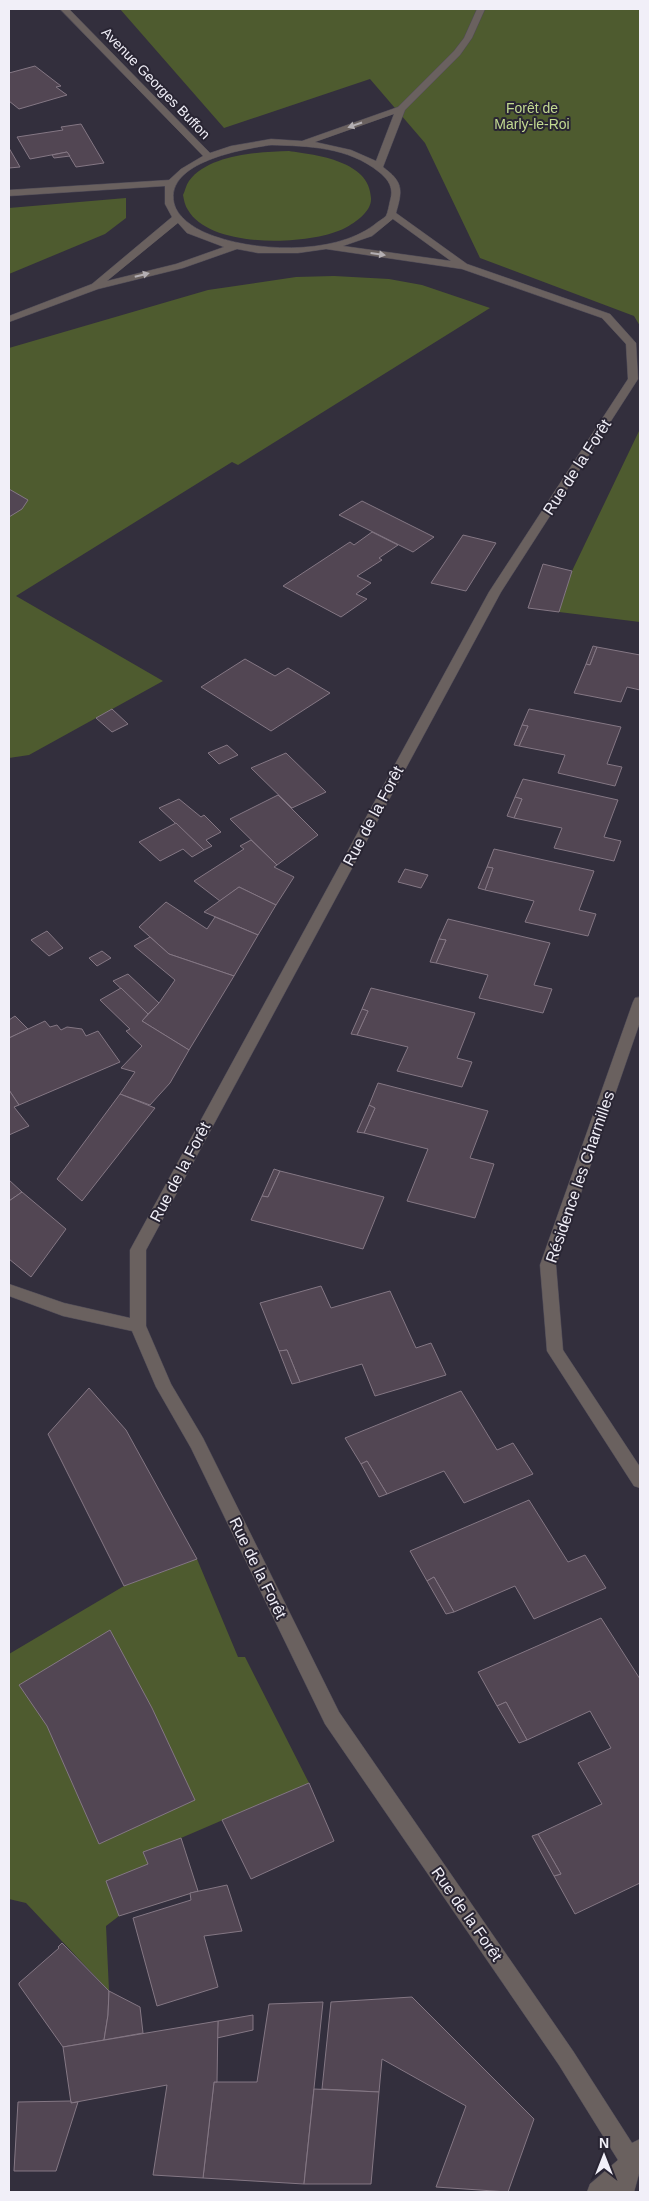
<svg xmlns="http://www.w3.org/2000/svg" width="649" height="2201" viewBox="0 0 649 2201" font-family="Helvetica,sans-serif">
  <rect width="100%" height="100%" fill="#332f3d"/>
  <g fill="#4e5b2f">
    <path d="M 120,9 L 640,9 L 640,326 L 634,316 L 480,258 L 425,143 L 370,79 L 224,128 Z"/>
    <path d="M 289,151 C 317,155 370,161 371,198 C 372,211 356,222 345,228 C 310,246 210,249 188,210 C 185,206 184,200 183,195 C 185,191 186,185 189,181 C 209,154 260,152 289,151 Z"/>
    <path d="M 126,198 L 126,218 L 105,234 L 9,274 L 9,208 Z"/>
    <path d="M 334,276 L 389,279 L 422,285 L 490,308 L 238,465 L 232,462 L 16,596 L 163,681 L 29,755 L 9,758 L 9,348 L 208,290 L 296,277 Z"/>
    <path d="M 640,429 L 640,622 L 559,612 L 572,571 Z"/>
    <path d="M 197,1559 L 238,1657 L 245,1657 L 309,1783 L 181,1838 L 198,1891 L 119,1916 L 106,1926 L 109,1991 L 26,1903 L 9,1899 L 9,1654 L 124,1586 Z"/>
  </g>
  <g fill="#524653" stroke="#847784">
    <path d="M 35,66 L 61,86 L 56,87 L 67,95 L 19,109 L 9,101 L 9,73 Z"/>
    <path d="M 81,124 L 104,163 L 76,167 L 67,152 L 30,159 L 17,137 L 63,130 L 61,127 Z"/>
    <path d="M 9,148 L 20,167 L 9,168 Z"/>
    <path d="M 67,152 L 70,156 L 54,158 L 52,155 Z"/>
    <path d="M 9,489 L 28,500 L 22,509 L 9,517 Z"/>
    <path d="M 362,501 L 434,537 L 413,552 L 339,515 Z"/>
    <path d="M 372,532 L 398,545 L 379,558 L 382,560 L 357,576 L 371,583 L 356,594 L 367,599 L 341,617 L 283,586 L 350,542 L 354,545 Z"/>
    <path d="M 463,535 L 496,543 L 466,591 L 431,583 Z"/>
    <path d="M 543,564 L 572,571 L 559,612 L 528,608 Z"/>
    <path d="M 593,646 L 597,647 L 590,665 L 586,664 Z"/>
    <path d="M 597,647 L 640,655 L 640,690 L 627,687 L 621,702 L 574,693 L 586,664 L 590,665 Z"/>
    <path d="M 245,659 L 275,676 L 288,668 L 330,693 L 271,731 L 201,687 Z"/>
    <path d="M 112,709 L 128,724 L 112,732 L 96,718 Z"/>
    <path d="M 529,709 L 621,727 L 607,764 L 622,767 L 615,786 L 558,773 L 565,755 L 519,746 L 528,726 L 522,725 Z"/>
    <path d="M 522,725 L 528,726 L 519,746 L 514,745 Z"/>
    <path d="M 227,745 L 238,755 L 219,764 L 208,753 Z"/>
    <path d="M 286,753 L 326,792 L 292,808 L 251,768 Z"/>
    <path d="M 523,779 L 618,800 L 604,837 L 621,841 L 614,861 L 554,848 L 562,828 L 514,818 L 522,799 L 515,797 Z"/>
    <path d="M 278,795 L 318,835 L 277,865 L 230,819 Z"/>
    <path d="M 515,797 L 522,799 L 514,818 L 507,816 Z"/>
    <path d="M 179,799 L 201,817 L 204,815 L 221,832 L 206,840 L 212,846 L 204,850 L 159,808 Z"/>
    <path d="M 176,823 L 204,850 L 192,857 L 183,849 L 160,861 L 139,842 Z"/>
    <path d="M 251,840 L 277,865 L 274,867 L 294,877 L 276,905 L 239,887 L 220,901 L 194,881 L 244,849 L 240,846 Z"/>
    <path d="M 494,849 L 594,871 L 579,910 L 596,914 L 588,936 L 525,922 L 534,901 L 485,890 L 493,868 L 487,867 Z"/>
    <path d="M 487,867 L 493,868 L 485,890 L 478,888 Z"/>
    <path d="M 405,869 L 428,875 L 421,888 L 398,882 Z"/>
    <path d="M 239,887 L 276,905 L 258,935 L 204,912 Z"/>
    <path d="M 166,902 L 207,929 L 215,917 L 258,935 L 234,976 L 169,954 L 139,927 Z"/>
    <path d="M 448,919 L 550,943 L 534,985 L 552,989 L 543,1013 L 479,998 L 488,975 L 436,963 L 446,940 L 439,939 Z"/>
    <path d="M 47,931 L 63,948 L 49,956 L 31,940 Z"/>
    <path d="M 150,937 L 169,954 L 234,976 L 189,1050 L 142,1021 L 159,1003 L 175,980 L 134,946 Z"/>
    <path d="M 439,939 L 446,940 L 436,963 L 430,962 Z"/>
    <path d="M 102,951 L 111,958 L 97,966 L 89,958 Z"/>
    <path d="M 128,974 L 159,1003 L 148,1014 L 113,981 Z"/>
    <path d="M 121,988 L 148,1014 L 142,1021 L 189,1050 L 170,1083 L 150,1105 L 120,1094 L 135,1072 L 121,1068 L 142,1046 L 126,1031 L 130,1029 L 100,1000 Z"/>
    <path d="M 371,988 L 475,1013 L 457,1058 L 472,1062 L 462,1087 L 397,1071 L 408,1047 L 357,1035 L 368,1011 L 362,1009 Z"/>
    <path d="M 362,1009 L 368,1011 L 357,1035 L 351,1034 Z"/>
    <path d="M 15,1016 L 28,1029 L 9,1038 L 9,1020 Z"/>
    <path d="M 45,1021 L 50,1027 L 57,1025 L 61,1030 L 67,1027 L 82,1029 L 86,1036 L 98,1031 L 120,1062 L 19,1105 L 9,1090 L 9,1038 Z"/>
    <path d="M 378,1083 L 488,1111 L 470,1158 L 494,1164 L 475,1218 L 407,1201 L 428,1149 L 364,1133 L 375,1108 L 369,1105 Z"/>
    <path d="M 9,1090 L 19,1105 L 14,1107 L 29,1126 L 9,1135 Z"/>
    <path d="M 120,1094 L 155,1108 L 82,1201 L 57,1179 Z"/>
    <path d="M 369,1105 L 375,1108 L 364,1133 L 357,1132 Z"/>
    <path d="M 274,1169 L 280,1171 L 268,1197 L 262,1196 Z"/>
    <path d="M 280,1171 L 384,1197 L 363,1249 L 251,1220 L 262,1196 L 268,1197 Z"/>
    <path d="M 9,1180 L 22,1192 L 9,1201 Z"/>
    <path d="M 22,1192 L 66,1229 L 31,1277 L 9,1259 L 9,1201 Z"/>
    <path d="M 321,1286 L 331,1308 L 390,1291 L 416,1348 L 431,1343 L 446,1375 L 375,1396 L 362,1364 L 300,1382 L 287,1350 L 279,1351 L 260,1303 Z"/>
    <path d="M 287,1350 L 300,1382 L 292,1384 L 279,1351 Z"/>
    <path d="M 89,1388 L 126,1430 L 197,1559 L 124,1586 L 48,1434 Z"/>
    <path d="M 461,1391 L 497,1450 L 513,1443 L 533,1474 L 464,1503 L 444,1471 L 387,1494 L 367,1461 L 361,1464 L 345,1438 Z"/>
    <path d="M 367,1461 L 387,1494 L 379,1497 L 361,1464 Z"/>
    <path d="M 529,1500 L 568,1562 L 585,1555 L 606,1588 L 534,1619 L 515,1586 L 454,1612 L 434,1577 L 427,1581 L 410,1551 Z"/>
    <path d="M 434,1577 L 454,1612 L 446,1614 L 427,1581 Z"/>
    <path d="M 601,1618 L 640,1679 L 640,1883 L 575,1914 L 554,1876 L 561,1874 L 538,1834 L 602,1804 L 578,1763 L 611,1748 L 590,1711 L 527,1740 L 506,1702 L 497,1706 L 478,1672 Z"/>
    <path d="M 110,1630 L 152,1708 L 195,1800 L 99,1844 L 47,1726 L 19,1685 Z"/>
    <path d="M 506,1702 L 527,1740 L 519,1743 L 497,1706 Z"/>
    <path d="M 309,1783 L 334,1841 L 251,1879 L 222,1820 Z"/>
    <path d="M 538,1834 L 561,1874 L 554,1876 L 532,1836 Z"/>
    <path d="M 181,1838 L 198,1891 L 119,1916 L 106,1881 L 148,1864 L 143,1852 Z"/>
    <path d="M 227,1885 L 242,1931 L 204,1936 L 218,1987 L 157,2006 L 133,1918 L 191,1900 L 190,1893 Z"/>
    <path d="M 62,1943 L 109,1991 L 108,2015 L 104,2040 L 63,2047 L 19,1985 L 19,1983 L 59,1948 L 58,1947 Z"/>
    <path d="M 109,1991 L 140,2007 L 143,2033 L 104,2040 L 108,2015 Z"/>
    <path d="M 412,1997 L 534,2119 L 508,2192 L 436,2187 L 466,2106 L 382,2059 L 379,2092 L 322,2089 L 331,2002 Z"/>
    <path d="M 323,2002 L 304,2184 L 203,2178 L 214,2082 L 257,2082 L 269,2004 Z"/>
    <path d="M 253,2015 L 253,2030 L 217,2038 L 218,2021 Z"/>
    <path d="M 218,2021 L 217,2082 L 214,2082 L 203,2178 L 153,2175 L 167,2085 L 71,2103 L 63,2047 Z"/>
    <path d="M 314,2089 L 379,2092 L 371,2184 L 304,2184 Z"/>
    <path d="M 71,2101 L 71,2103 L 78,2102 L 56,2171 L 14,2171 L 18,2102 Z"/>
  </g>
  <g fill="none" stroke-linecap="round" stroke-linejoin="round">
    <defs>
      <g id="minor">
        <path d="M 60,9 L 69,9 L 210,153 L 231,146 L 271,139 L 302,141 L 398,107 L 454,51 L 464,38 L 477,9 L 485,9 L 472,38 L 460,55 L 405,110 L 383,167 C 403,182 403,189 396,213 L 467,264 L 610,314 L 636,343 L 638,379 L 501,592 L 146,1250 L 146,1326 L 171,1384 L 203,1438 L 339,1712 L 573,2051 L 632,2143 L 640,2139 L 640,2170 L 634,2192 L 587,2192 L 590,2184 L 618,2160 L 559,2065 L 325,1724 L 191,1448 L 156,1387 L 132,1331 L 63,1316 L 9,1296 L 9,1284 L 64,1303 L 130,1318 L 130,1250 L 489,592 L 628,379 L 626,344 L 602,318 L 462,269 L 326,249 L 298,253 L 258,253 L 237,249 L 183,268 L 98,289 L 9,322 L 9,316 L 92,284 L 172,217 L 165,204 L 165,186 L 9,196 L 9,190 L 169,180 L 181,169 L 203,156 ZM 394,114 L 376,161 L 351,150 L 315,142 ZM 271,145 C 309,146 348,147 379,172 C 389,180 394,188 390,201 C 389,205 388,212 386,216 C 383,219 377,222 374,225 C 333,256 251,252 206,233 C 194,228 177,217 174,203 C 165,162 243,149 271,145 ZM 393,219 L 451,261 L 343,246 L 372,236 ZM 178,223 L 187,233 L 224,247 L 176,264 L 107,281 Z"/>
        <path d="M 640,997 L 640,1022 L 556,1265 L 563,1350 L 640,1467 L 640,1488 L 634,1486 L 547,1351 L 540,1265 L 633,1002 L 635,998 Z"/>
      </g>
    </defs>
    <use href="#minor" stroke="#4e4a57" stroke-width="1"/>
    <use href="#minor" fill="#6a615f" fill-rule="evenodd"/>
  </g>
  <defs><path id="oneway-solid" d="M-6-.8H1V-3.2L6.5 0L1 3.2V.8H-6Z" transform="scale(1.25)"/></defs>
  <g fill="#b4afb3">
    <use href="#oneway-solid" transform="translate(355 125) rotate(161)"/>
    <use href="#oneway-solid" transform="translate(378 254) rotate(8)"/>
    <use href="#oneway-solid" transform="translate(142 275) rotate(-14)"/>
  </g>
  <g text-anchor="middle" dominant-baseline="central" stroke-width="4" stroke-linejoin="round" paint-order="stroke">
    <g font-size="14" fill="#f1eff8" stroke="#292533">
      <text transform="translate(156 83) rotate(46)">Avenue Georges Buffon</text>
    </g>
    <g font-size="14" fill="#c3da92" stroke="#292533">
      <text x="532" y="108">Forêt de<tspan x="532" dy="16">Marly-le-Roi</tspan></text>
    </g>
    <g font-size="16" fill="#f1eff8" stroke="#292533">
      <text transform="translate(577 467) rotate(-57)">Rue de la Forêt</text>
      <text transform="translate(373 816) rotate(-62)">Rue de la Forêt</text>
      <text transform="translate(180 1172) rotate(-62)">Rue de la Forêt</text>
      <text transform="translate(580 1177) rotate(-71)">Résidence les Charmilles</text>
      <text transform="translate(258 1568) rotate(64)">Rue de la Forêt</text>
      <text transform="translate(467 1914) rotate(55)">Rue de la Forêt</text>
    </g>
  </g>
  <rect width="649" height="2201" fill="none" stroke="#f1eff8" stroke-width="20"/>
  <g transform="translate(604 2156)" stroke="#292533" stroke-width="4" paint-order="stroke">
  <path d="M0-4L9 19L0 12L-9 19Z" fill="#f1eff8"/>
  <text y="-8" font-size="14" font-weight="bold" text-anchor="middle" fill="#f1eff8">N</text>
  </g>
</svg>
